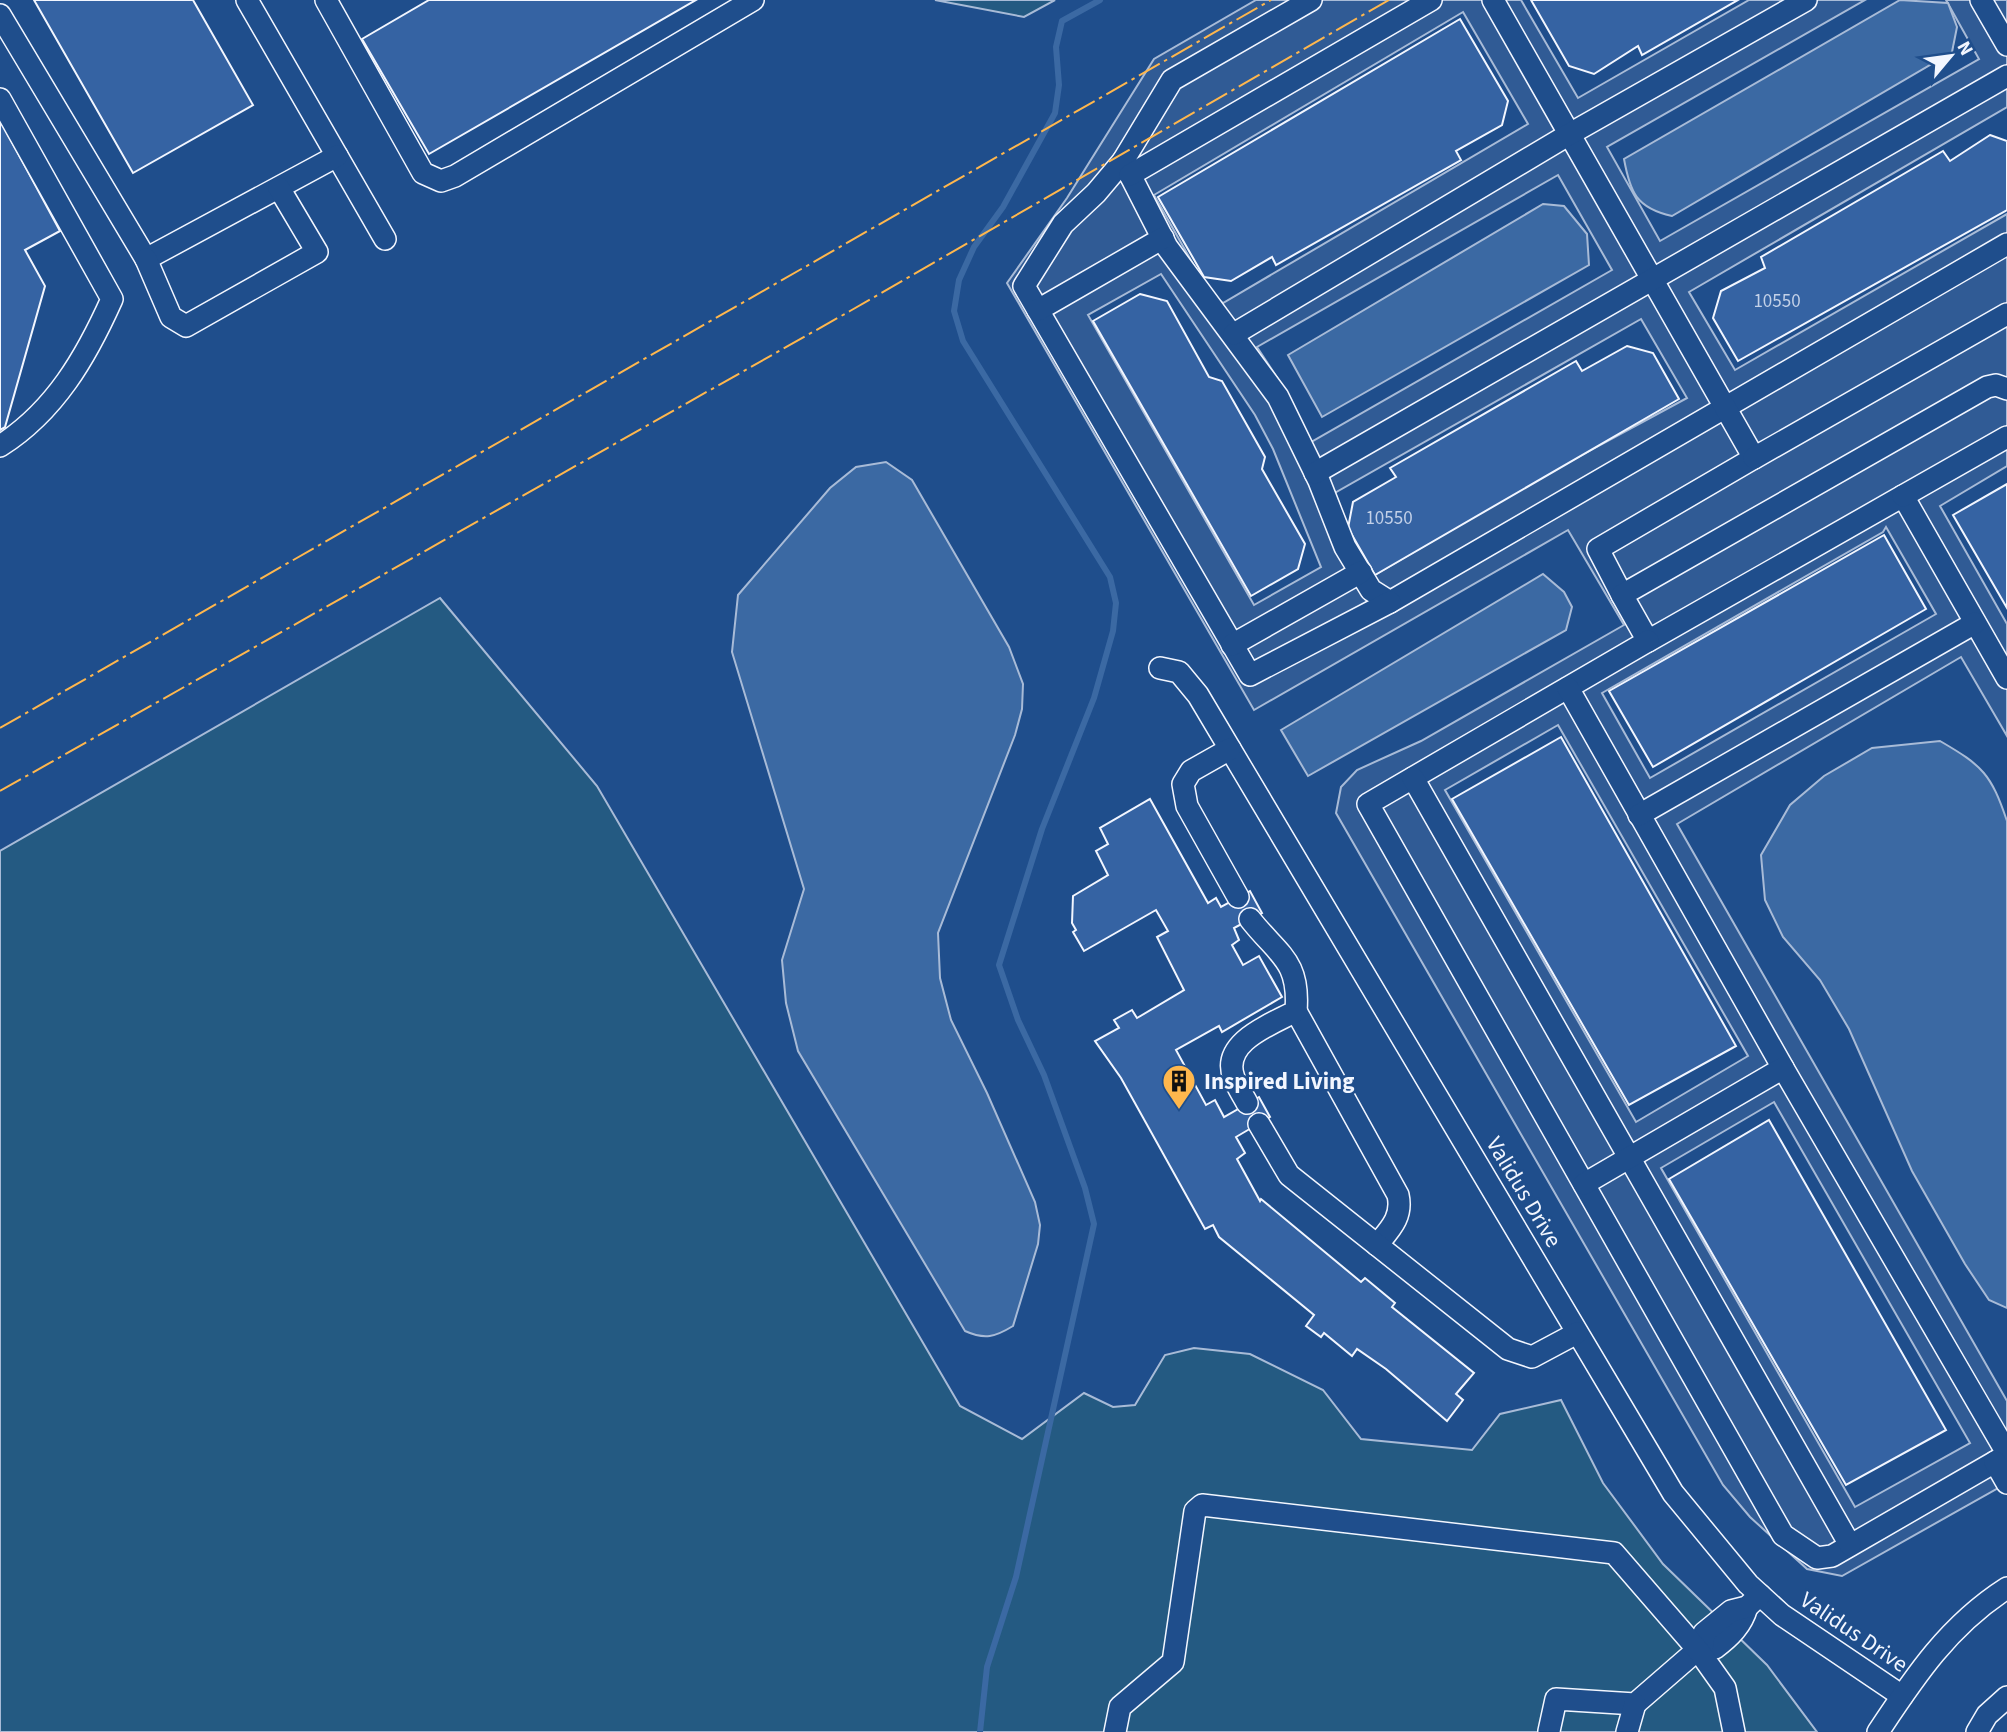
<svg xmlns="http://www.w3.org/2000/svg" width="2007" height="1732" viewBox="0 0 2007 1732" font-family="'Source Sans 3',sans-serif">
  <rect width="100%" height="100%" fill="#1f4e8c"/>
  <g fill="#245a82" stroke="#a8bbd7" stroke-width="2">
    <path d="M 935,0 L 1055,0 L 1024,17 Z"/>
    <path d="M 440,598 L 597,786 L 960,1406 L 1022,1439 L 1084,1393 L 1113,1407 L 1135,1405 L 1165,1355 L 1194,1348 L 1250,1354 L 1323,1390 L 1361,1439 L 1472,1450 L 1500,1414 L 1561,1400 L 1603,1483 L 1663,1564 L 1767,1665 L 1817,1732 L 0,1732 L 0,851 Z"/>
  </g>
  <path fill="#305b95" stroke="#a8bbd7" stroke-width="2" fill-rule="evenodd" d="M 1256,0 L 1521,0 L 1578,98 L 1749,0 L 1865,0 L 1607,147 L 1660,241 L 1979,59 L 1946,0 L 2007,0 L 2007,107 L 1689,292 L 1735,370 L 2007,214 L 2007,466 L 1940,506 L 2007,624 L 2007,736 L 1961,657 L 1677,824 L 2007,1401 L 2007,1483 L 1842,1576 L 1807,1569 L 1750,1517 L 1723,1485 L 1336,813 L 1341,787 L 1357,770 L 1421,741 L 1624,625 L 1568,530 L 1254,710 L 1007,283 L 1067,198 L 1154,59 ZM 1463,12 L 1528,124 L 1223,303 L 1209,292 L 1154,195 ZM 1558,175 L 1612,270 L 1311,442 L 1284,388 L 1257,347 ZM 1161,274 L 1255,415 L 1273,449 L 1321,567 L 1254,605 L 1088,315 ZM 1641,319 L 1687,398 L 1539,478 L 1375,575 L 1339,513 L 1333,494 ZM 1886,527 L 1936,614 L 1650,778 L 1602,693 L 1883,532 ZM 1558,725 L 1748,1056 L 1636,1122 L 1445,790 ZM 1774,1102 L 1970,1443 L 1855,1507 L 1661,1168 Z"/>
  <g fill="#3b69a3" stroke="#a8bbd7" stroke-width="2">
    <path d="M 1900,0 L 1948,3 L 1957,27 L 1952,52 L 1672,216 C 1636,208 1630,192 1624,159 Z"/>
    <path d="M 1543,204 L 1564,206 L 1587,234 L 1589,265 L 1322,417 L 1288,355 Z"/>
    <path d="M 886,462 L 912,480 L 1009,647 L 1023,684 L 1022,709 L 1015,735 L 938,933 L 940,978 L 951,1020 L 987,1093 L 1035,1202 L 1040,1225 L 1038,1244 L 1013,1326 C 995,1337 985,1340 965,1331 L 798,1051 L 786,1003 L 782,960 L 804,889 L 732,652 L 738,595 L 830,488 L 856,467 Z"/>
    <path d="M 1543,574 L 1564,592 L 1572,607 L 1566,630 L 1308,776 L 1281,730 Z"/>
    <path d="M 1940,741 C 1983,766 1991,774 2007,821 L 2007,1308 L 1989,1300 L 1965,1264 L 1912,1171 L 1849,1029 L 1820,980 L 1783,937 L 1765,900 L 1761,855 L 1790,805 L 1824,776 L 1872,748 Z"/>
  </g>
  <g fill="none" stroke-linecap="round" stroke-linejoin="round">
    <path stroke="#3b69a3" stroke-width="6" d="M 980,1732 L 987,1667 L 1016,1577 L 1094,1224 L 1085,1188 L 1044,1075 L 1018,1020 L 999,965 L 1042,829 L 1094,698 L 1113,631 L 1116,603 L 1110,577 L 963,341 L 954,311 L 959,280 L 974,247 L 1003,207 L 1055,113 L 1059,85 L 1056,47 L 1062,21 L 1100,0"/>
  </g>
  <g fill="#3563a3" stroke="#f2f6ff" stroke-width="2">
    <path d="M 34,0 L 193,0 L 253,105 L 133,173 Z"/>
    <path d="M 429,0 L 696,0 L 429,154 L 362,39 Z"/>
    <path d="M 1531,0 L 1738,0 L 1642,55 L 1638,46 L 1594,74 L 1569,66 Z"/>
    <path d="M 1460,19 L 1508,101 L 1502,125 L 1456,151 L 1461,160 L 1276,265 L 1272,257 L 1231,281 L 1204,277 L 1158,197 Z"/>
    <path d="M 0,120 L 60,231 L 25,250 L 45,286 L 5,427 L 0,430 Z"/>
    <path d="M 1990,135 L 2007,141 L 2007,210 L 1738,361 L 1713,318 L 1721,291 L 1765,268 L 1761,257 L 1943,151 L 1950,161 Z"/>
    <path d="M 1140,294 L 1167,301 L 1209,377 L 1222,381 L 1265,457 L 1262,469 L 1305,544 L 1298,569 L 1251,596 L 1093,321 Z"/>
    <path d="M 1627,346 L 1653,353 L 1679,399 L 1375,575 L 1348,528 L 1353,502 L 1396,477 L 1390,468 L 1576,361 L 1582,371 Z"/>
    <path d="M 2007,484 L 2007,608 L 1953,515 Z"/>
    <path d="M 1884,535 L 1926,609 L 1653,767 L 1609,691 Z"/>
    <path d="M 1561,737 L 1736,1046 L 1629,1105 L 1452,799 Z"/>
    <path d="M 1150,799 L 1208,903 L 1216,898 L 1221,907 L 1250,891 L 1262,913 L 1234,928 L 1239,940 L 1232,945 L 1243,965 L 1259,956 L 1282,997 L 1222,1032 L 1219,1026 L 1176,1050 L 1206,1105 L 1215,1100 L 1224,1117 L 1259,1097 L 1270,1117 L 1236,1137 L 1245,1153 L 1237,1159 L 1260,1201 L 1261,1199 L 1361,1282 L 1365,1278 L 1395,1303 L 1392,1307 L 1474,1373 L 1456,1394 L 1463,1400 L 1447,1421 L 1386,1369 L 1357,1349 L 1352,1356 L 1324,1333 L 1321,1337 L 1306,1326 L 1314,1315 L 1219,1237 L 1213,1225 L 1205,1229 L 1121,1078 L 1095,1041 L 1119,1028 L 1114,1020 L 1132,1010 L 1137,1018 L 1184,990 L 1157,937 L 1168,931 L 1156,910 L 1084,951 L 1073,932 L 1076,930 L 1072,923 L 1073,896 L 1108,875 L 1096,851 L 1108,844 L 1100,828 Z"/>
    <path d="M 1769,1120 L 1946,1430 L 1846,1485 L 1669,1179 Z"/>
  </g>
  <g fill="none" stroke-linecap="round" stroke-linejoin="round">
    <defs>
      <g id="minor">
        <path d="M 247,0 L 385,239"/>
        <path d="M 326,0 L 423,173 L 441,181 L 455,176 L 753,0"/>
        <path d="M 1311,0 L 1172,80 L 1123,161 L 1167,247 L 1278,397 L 1319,481 L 1345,547 L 1371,590 L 1390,602 L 2007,244"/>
        <path d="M 1493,0 L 1754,458 L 1598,549 L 1622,595"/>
        <path d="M 1981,0 L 2007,45"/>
        <path d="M 0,15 L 146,259 L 337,156"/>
        <path d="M 0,99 L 112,299 C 86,357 55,411 0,446"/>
        <path d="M 1123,161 L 1096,193 L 1063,224 L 1024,286 L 1250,675 L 1390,602"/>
        <path d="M 1130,175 L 1431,0"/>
        <path d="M 146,259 L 171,317 L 186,326 L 317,252 L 279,188"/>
        <path d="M 1038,310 L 1163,238"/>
        <path d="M 1234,334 L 1568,135 L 1806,0"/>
        <path d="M 2007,389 L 1996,385 L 1987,387 L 1622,595 L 1648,641 L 1903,496 L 2007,678"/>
        <path d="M 1754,458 L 2007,314"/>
        <path d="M 1315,473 L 2007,76"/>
        <path d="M 1903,496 L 2007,437"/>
        <path d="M 1648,641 L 1368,804 L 1783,1535 L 1817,1558 L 1832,1556 L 2007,1455"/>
        <path d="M 1232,645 L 1361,572"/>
        <path d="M 1160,668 L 1179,672 L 1198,695 L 1673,1493 L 1748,1584 L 1782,1615 L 1902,1696"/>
        <path d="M 1568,688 L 1783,1068"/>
        <path d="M 1230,749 L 1191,771 L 1183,784 L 1187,806 L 1238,897"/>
        <path d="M 1413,778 L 1850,1545"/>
        <path d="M 1639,815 L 1975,623"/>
        <path d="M 1296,1011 L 1398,1195 C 1403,1217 1390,1229 1377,1245"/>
        <path d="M 1247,1103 C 1243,1095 1237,1087 1234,1078 C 1220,1042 1272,1024 1296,1011 C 1300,960 1278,955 1250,919"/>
        <path d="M 1259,1124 L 1289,1175 L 1508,1349 L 1532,1357 L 1577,1333"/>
        <path d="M 1584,1184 L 1783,1068 L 2007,1453"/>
        <path d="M 1995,1462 L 2007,1483"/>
        <path d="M 1703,1645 L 1715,1648 C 1730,1637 1742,1625 1747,1607"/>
        <path d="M 1549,1731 L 1556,1699 L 1635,1704 L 1703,1645 L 1704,1633 L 1731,1611 L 1747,1607 L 1760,1595"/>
        <path d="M 1115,1732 L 1120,1707 L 1173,1662 L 1195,1511 L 1202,1505 L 1614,1553 L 1698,1650 L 1725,1688 L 1734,1732"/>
        <path d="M 1627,1732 L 1635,1704"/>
        <path d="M 1878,1732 C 1915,1676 1949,1625 2007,1588"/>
        <path d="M 1977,1732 L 1987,1715 L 2007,1697"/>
      </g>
    </defs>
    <use href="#minor" stroke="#f2f6ff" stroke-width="24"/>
    <use href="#minor" stroke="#1f4e8c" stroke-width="21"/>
    <g stroke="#ffb74d" stroke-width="2" stroke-dasharray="24 5 3.5 5" stroke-linecap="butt">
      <path d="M 0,728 L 1271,0"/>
      <path d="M 0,791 L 850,311 L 1389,0"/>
    </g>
  </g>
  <defs>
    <symbol id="building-pin" viewBox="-11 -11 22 30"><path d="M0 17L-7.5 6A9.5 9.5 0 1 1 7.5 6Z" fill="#ffb74d" stroke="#1f4e8c"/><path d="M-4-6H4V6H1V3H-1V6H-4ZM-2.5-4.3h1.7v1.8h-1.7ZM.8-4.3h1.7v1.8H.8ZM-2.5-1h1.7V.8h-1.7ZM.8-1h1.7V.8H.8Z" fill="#111"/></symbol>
  </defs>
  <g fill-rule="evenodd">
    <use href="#building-pin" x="1160" y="1062" width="38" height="52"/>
  </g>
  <g text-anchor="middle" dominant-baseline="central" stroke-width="5" stroke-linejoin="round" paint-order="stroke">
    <g font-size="19" fill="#c3d1e8">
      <text x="1777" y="301">10550</text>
      <text x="1389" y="518">10550</text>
    </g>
    <g font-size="23" font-weight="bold" fill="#f2f6ff" stroke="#1f4e8c" text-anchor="start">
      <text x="1204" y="1081">Inspired Living</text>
    </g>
    <g font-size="23" fill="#f2f6ff" stroke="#1f4e8c">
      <text transform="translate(1524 1192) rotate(59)">Validus Drive</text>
      <text transform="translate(1854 1632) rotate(34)">Validus Drive</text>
    </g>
  </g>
  <g transform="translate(1951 56) rotate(61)" stroke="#1f4e8c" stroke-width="5" paint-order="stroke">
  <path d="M0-5L12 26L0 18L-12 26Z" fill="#f2f6ff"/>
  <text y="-10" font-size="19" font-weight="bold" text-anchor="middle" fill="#f2f6ff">N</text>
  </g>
</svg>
